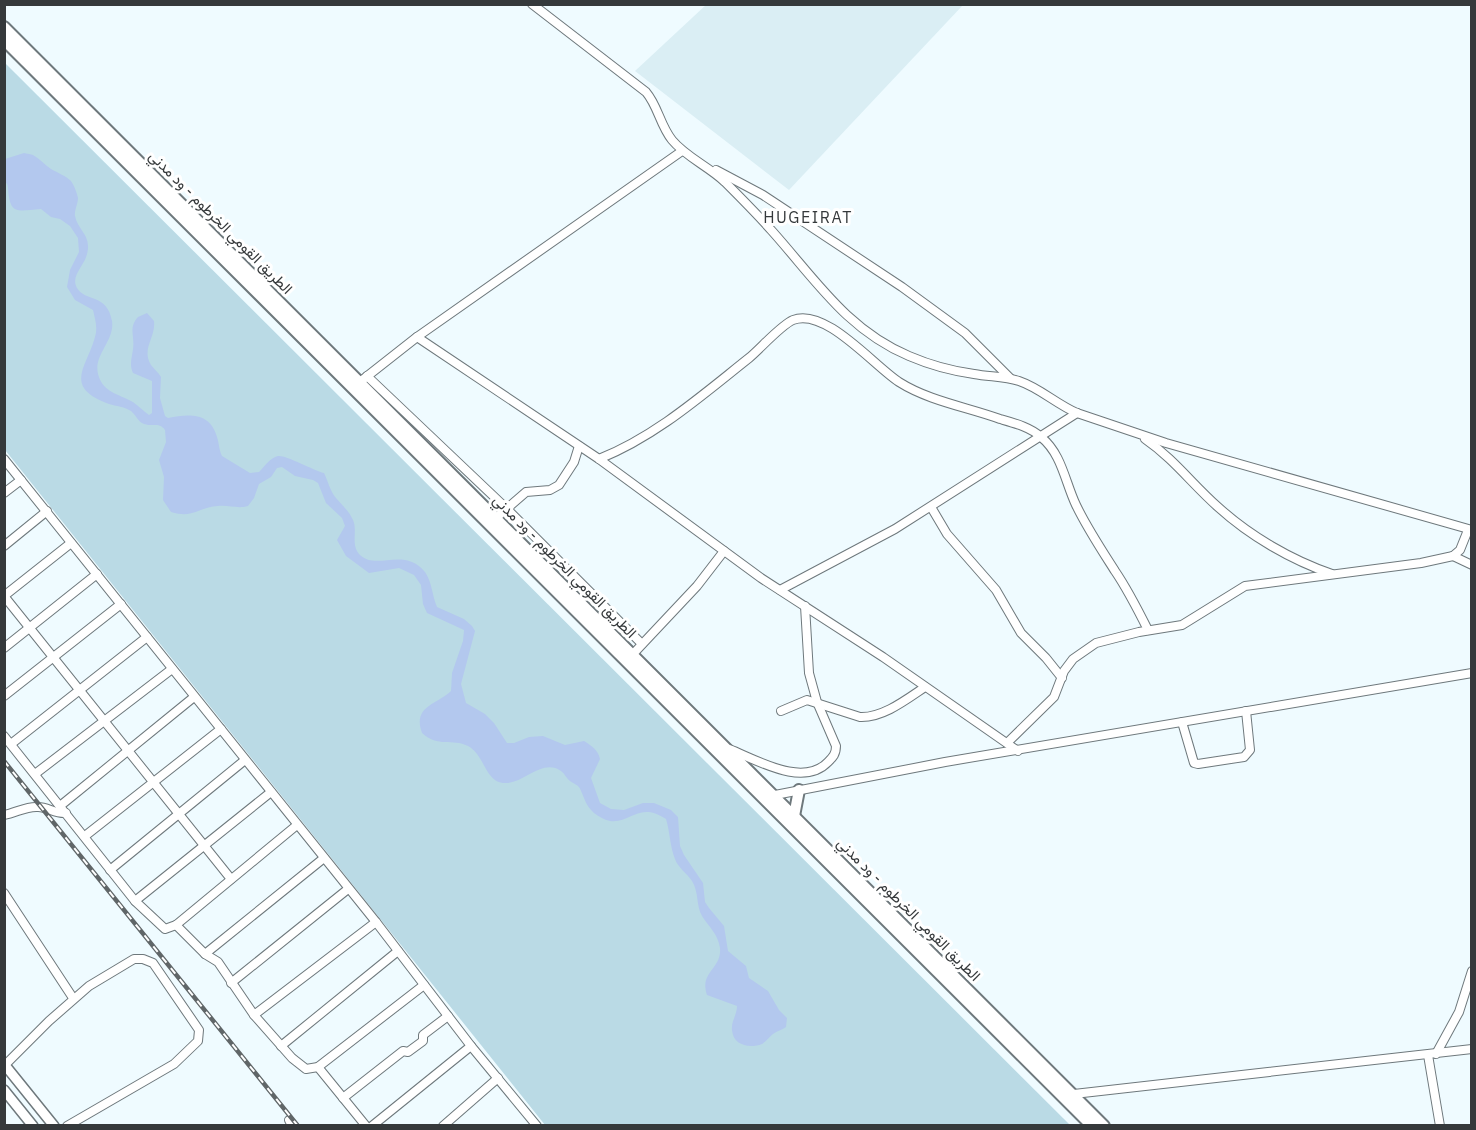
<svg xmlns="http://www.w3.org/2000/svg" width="1476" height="1130" viewBox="0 0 1476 1130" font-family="'IBM Plex Sans',Vazirmatn,sans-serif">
  <rect width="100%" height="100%" fill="#effbff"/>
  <path fill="#daeef4" d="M 707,4 L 963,4 L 963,5 L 789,190 L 635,71 Z"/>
  <path fill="#badae5" d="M 4,62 L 1070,1125 L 545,1125 L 5,450 Z"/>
  <path fill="#b3c8ee" d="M 24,153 C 27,154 31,154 33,155 C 40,159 45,165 51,169 C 58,173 66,176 71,181 C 74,185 77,193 78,198 C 78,204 74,211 75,216 C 78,231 92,235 87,254 C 85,265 70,276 77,288 C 85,302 107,293 112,321 C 115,342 91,356 99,377 C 104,392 118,394 131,401 C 137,404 143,411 149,415 L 152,413 L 152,381 L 133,373 C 129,364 132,358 133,349 C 135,336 128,328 138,317 L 147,313 L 154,321 C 156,338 141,348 151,365 C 154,369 158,372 161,377 L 160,398 L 165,416 L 168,418 C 189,414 210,412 217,437 C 219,443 219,450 222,456 L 250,473 L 259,472 C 265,466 270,458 278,456 C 286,455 313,470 324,473 C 328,481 330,491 336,498 C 342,505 349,511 353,520 C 358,531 350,545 360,555 C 377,571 404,546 425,572 C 432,582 432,595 437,607 L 464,619 L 472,626 L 475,631 L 461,684 L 466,703 L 485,714 L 494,723 L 507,743 L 514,743 L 529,737 L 543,736 L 565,745 L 584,741 C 592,746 598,750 600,759 L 591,778 L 600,803 L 611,809 L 624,810 L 643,803 L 654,803 L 671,810 L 678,817 L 680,846 L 684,855 L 703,883 L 705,902 L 709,908 L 724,926 L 728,951 L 746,966 L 749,978 L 768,991 L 779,1010 L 787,1018 L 786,1027 C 782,1030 777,1031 773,1034 C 769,1037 767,1041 762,1044 C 749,1049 733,1045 732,1030 C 731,1021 737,1015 737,1006 L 707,995 C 699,972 722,969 720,948 C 718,934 709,927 702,916 C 696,906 699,892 692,881 C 687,873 678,868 675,859 C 670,847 670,832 666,819 C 638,801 631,824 610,821 C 598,818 588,810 584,798 C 582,794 581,789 578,786 C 577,785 571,782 570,781 C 567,779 565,774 561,771 C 542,758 524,784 505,783 C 485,783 485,755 468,746 C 452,738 438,748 422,733 C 412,706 438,704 451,691 L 452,673 L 463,641 L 464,630 L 427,613 L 423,604 L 421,585 L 414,575 L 399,568 L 369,573 L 346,556 L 337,540 L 345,526 L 342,518 L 326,503 L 318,483 L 313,480 L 295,476 L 282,467 L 277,468 L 271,477 L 259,484 L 254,498 L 248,506 C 238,509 229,505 218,506 C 198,507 194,519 171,512 L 163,500 L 164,477 L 159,460 L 166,442 L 165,430 C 159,422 153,427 144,424 C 138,422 136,415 131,411 C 125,407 116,406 109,404 C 62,387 87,367 95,337 C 98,328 95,319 93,310 L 75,300 L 67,287 L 70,270 L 79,252 L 78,238 L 70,226 L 60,219 L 51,217 L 41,209 C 16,211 10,215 8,188 C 7,180 6,186 4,179 C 3,173 4,165 5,159 Z"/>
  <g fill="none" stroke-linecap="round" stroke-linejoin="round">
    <defs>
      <g id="minor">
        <path d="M 532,4 L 646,92 C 658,106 660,125 672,140 C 686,157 708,166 725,182 C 741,198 757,214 772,231 C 815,279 847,330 909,356 C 930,365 952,371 974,374 C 990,377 1004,376 1019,381 C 1040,388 1056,404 1077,413 L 1166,443 L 1472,530"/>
        <path d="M 716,170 L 763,195 L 902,287 L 965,333 L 1010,378"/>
        <path d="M 417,337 L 599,459 L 761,578 L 883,657 L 1018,751"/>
        <path d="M 367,376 L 507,509 L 642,644"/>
        <path d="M 356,385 L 417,337 L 682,151"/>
        <path d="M 1145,439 C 1174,459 1192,484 1218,507 C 1250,536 1291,560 1332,574"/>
        <path d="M 4,459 L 376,922 L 471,1046 L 537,1126"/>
        <path d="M 599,459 C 656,436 701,396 749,358 C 760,349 781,325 793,320 C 825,307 873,365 899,382 C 929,401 967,407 1000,419 C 1014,423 1030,427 1041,437 C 1062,454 1065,482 1076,505 C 1087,528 1101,549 1115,571 C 1128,590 1138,610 1148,630"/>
        <path d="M 4,493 L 21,480"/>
        <path d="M 931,507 L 947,534 L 996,590 L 1021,633 L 1046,658 L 1062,678"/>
        <path d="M 496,518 L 526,492 L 550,490 L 559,485 L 574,462 L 579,446"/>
        <path d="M 4,546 L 47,511"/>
        <path d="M 1453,556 L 1472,565"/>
        <path d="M 780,590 L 895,529 L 1077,413"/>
        <path d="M 4,596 L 231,879"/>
        <path d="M 4,596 L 71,543"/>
        <path d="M 4,648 L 97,574"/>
        <path d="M 633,654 L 697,586 L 724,551"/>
        <path d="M 4,696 L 121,604"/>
        <path d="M 781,711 L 807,700 L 860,717 C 883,718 907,699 925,687"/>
        <path d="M 1182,722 L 1194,763 L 1198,764 L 1244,757 L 1250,750 L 1246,711"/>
        <path d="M 4,736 L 135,901 L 165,929 L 176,925 L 297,825"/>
        <path d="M 1007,743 L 1054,697 L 1064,671 L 1073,659 L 1096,643 L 1139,632 L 1182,625 L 1245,586 L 1421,563 L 1453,556 L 1460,550 L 1468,530"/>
        <path d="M 11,744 L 147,637"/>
        <path d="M 729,749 C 757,760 803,788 828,762 C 833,757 836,754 836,746 L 817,702 L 809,673 L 805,606"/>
        <path d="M 35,774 L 172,669"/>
        <path d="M 770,796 L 945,762 L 1472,673"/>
        <path d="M 60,806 L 194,697"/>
        <path d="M 4,815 C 16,813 26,806 38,807 C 48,807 55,814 66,813"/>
        <path d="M 85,836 L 221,729"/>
        <path d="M 110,870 L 245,760"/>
        <path d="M 4,893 L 73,998"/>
        <path d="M 135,901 L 271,792"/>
        <path d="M 176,925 L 205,954 L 218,962 L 254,1015 L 292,1058 L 306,1069 L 318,1067 L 424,985"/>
        <path d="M 205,954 L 324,858"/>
        <path d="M 231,983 L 348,889"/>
        <path d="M 254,1015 L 376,922"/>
        <path d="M 281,1046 L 398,951"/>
        <path d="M 1436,1054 L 1459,1012 L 1472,971"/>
        <path d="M 1428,1055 L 1440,1126"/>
        <path d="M 5,1065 L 49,1021 L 89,986 L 134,959 L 143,959 L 153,963 L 199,1030 L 198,1041 L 174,1064 L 67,1126"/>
        <path d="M 318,1067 L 366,1126"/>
        <path d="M 1074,1094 L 1472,1049"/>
        <path d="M 343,1098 L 403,1051 L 408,1052 L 423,1041 L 423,1035 L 448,1016"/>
        <path d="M 289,1120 L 292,1126"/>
        <path d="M 372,1126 L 471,1046"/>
        <path d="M 443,1126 L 498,1078"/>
      </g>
      <g id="major">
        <path d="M 4,1064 L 54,1126"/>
        <path d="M 4,1090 L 33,1126"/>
      </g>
      <g id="highway">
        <path d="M 4,27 L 1104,1126"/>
        <path d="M 4,40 L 1092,1126"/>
        <path d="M 794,816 L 799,790"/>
      </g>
    </defs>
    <use href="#minor" stroke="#6e787c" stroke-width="10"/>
    <use href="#major" stroke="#6e787c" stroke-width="12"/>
    <use href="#highway" stroke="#6e787c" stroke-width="14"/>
    <use href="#minor" stroke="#fff" stroke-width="8"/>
    <use href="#major" stroke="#fff" stroke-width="9"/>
    <use href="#highway" stroke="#fff" stroke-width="10"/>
    <defs>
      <path id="rail" d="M 4,761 L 298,1126"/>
    </defs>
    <use href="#rail" stroke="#606668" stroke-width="4.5"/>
    <use href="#rail" stroke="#fff" stroke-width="2" stroke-dasharray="7" stroke-linecap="butt"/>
  </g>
  <g text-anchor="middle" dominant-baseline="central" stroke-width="6" stroke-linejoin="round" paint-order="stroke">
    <g font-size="15" fill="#35393b" stroke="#fff">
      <text transform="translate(221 222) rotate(45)">الطريق القومي الخرطوم - ود مدني</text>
      <text transform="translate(565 566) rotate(45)">الطريق القومي الخرطوم - ود مدني</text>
      <text transform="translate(909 909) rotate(45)">الطريق القومي الخرطوم - ود مدني</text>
    </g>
    <g font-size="16" letter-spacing="1.5" fill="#35393b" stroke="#fff">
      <text x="808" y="217">HUGEIRAT</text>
    </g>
  </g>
  <rect width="1476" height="1130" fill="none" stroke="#35393b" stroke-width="12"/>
</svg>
